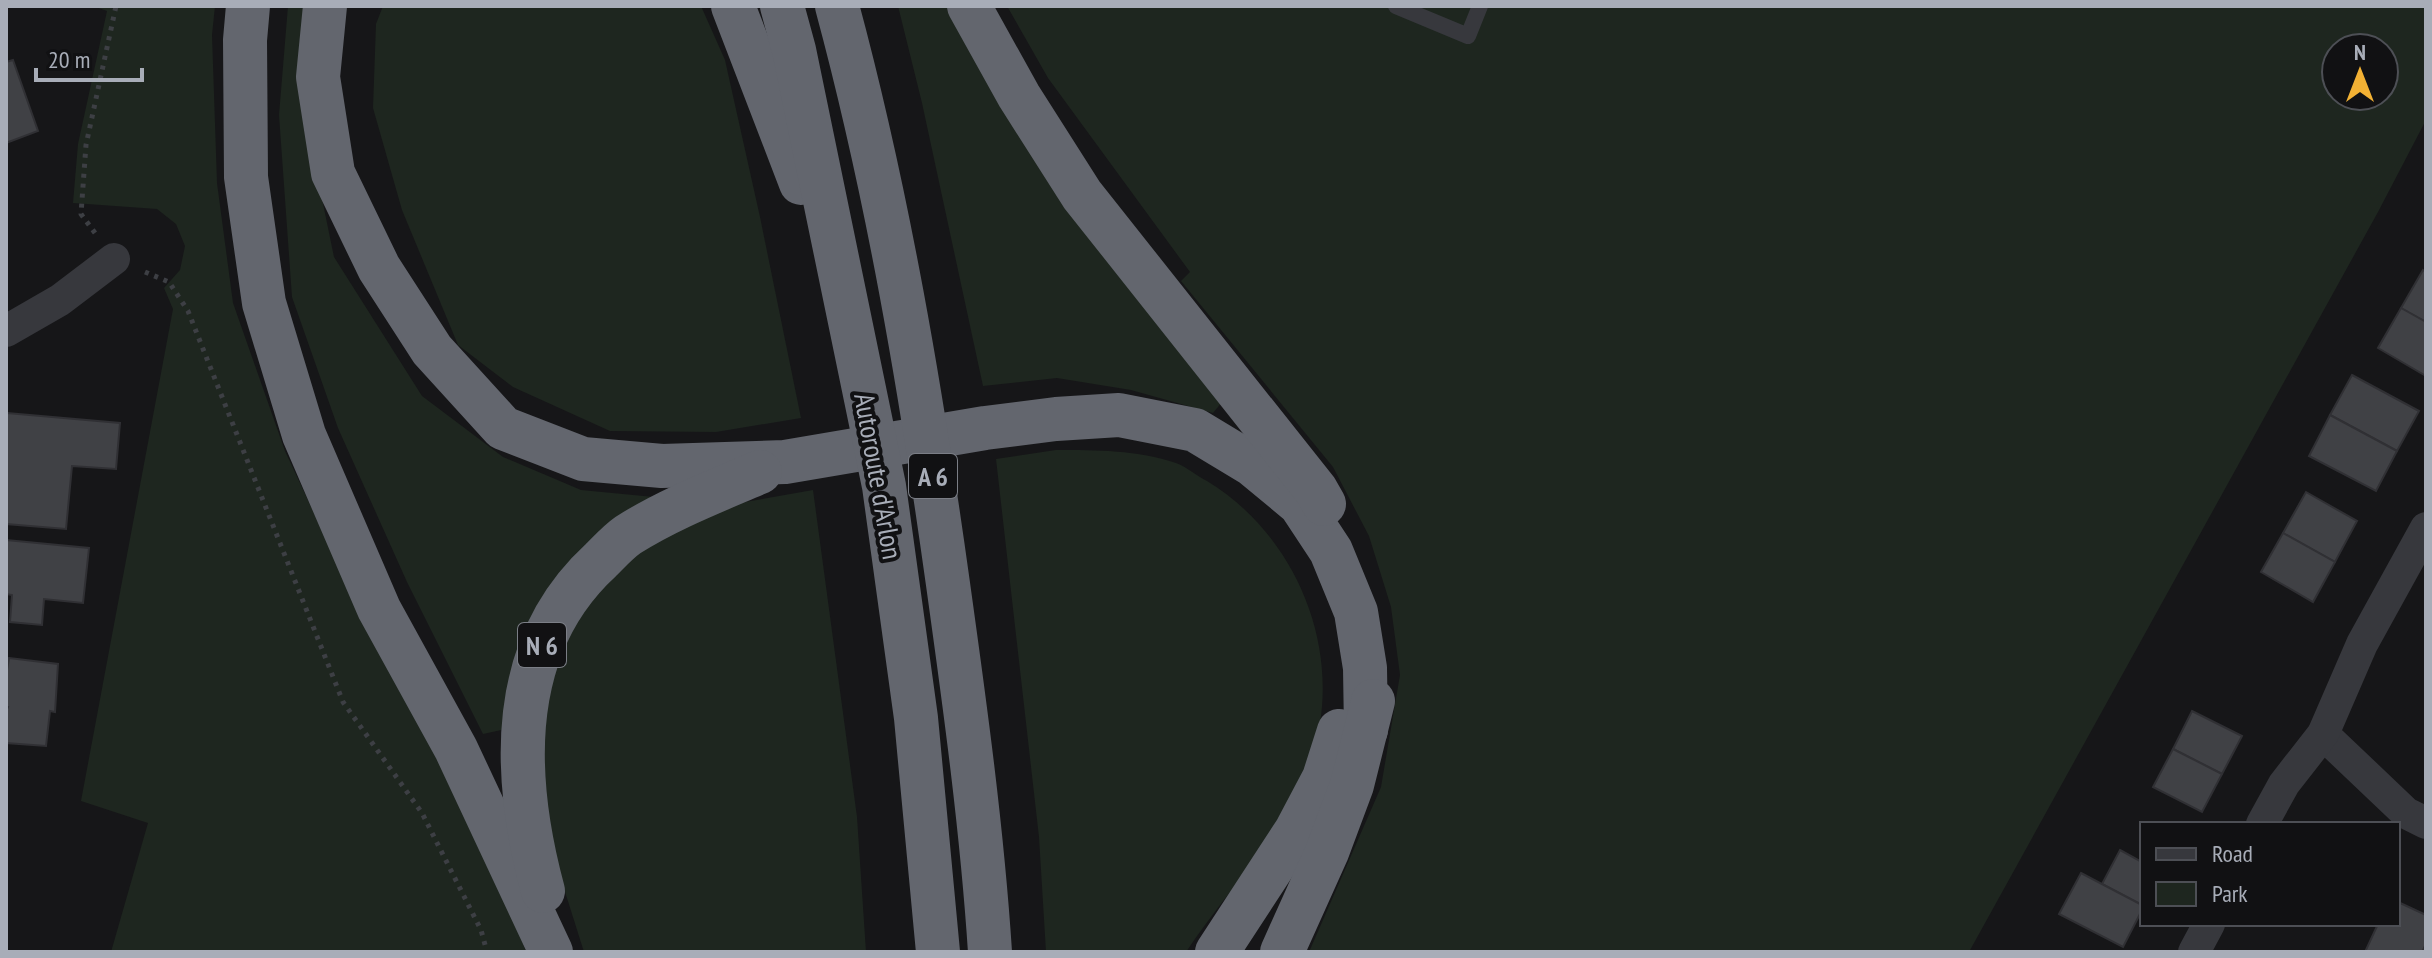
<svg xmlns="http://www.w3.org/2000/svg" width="2432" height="958" viewBox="0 0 2432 958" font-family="'PT Sans Narrow',sans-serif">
  <rect width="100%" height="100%" fill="#161618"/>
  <g fill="#1e261f" fill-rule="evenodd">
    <path d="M 93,6 L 215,6 L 212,35 L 217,183 L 233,303 L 285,451 L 366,624 L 439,754 L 511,911 L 526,952 L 111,952 L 148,823 L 81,801 L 173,309 L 164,288 L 180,270 L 185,246 L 176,224 L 157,209 L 73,203 L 78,144 L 107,11 Z"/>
    <path d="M 288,6 L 307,6 L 304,111 L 334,257 L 422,396 L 503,457 L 581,490 L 654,497 L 506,729 L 483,734 L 407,582 L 338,428 L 292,297 L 279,115 Z"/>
    <path d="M 383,6 L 701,6 L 725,60 L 760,217 L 801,418 L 716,432 L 610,431 L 513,387 L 458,345 L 402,210 L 373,108 L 376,24 Z"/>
    <path d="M 898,6 L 950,6 L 1222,402 L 1213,413 L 1131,390 L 1057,378 L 983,386 L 922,103 Z"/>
    <path d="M 1007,6 L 2426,6 L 2426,120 L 2378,212 L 1969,952 L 1309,952 L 1381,787 L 1400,675 L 1391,607 L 1369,536 L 1333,467 L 1181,281 L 1190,272 L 1048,78 ZM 2336,48 L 2384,48 L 2384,96 L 2336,96 Z"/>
    <path d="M 1056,450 C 1096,450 1138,450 1176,463 C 1187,467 1197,476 1207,481 C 1301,538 1348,661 1309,765 C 1284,833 1226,892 1186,952 L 1046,952 L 1039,837 L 996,459 Z"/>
    <path d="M 813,490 L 857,817 L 866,952 L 584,952 L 549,841 L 536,747 L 562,635 L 637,547 L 728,505 Z"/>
  </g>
  <g fill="#404145" stroke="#303034" stroke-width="2">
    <path d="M 13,60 L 38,131 L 6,143 L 6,62 Z"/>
    <path d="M 2423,270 L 2426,272 L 2426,322 L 2401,308 Z"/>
    <path d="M 2401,308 L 2426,322 L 2426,376 L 2378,348 Z"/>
    <path d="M 2352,375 L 2419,411 L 2397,451 L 2330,415 Z"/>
    <path d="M 7,413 L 120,423 L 116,469 L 72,466 L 66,529 L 6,524 Z"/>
    <path d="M 2330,415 L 2397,451 L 2376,491 L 2309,456 Z"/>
    <path d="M 2306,492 L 2357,521 L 2335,562 L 2283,533 Z"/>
    <path d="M 2283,533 L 2335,562 L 2313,602 L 2261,572 Z"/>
    <path d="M 6,540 L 89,548 L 83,603 L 44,599 L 42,625 L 10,622 L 12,595 L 6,594 Z"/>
    <path d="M 9,658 L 58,664 L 55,712 L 50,711 L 46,746 L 6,743 L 6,711 L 8,707 L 6,706 L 6,676 Z"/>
    <path d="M 2192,711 L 2242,736 L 2222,774 L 2173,749 Z"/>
    <path d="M 2173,749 L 2222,774 L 2202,812 L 2153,787 Z"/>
    <path d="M 2120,850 L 2142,862 L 2142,905 L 2102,884 Z"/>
    <path d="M 2081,873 L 2142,905 L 2142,910 L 2123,947 L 2059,914 Z"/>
    <path d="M 2398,902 L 2426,915 L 2426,944 L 2422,952 L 2365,952 L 2378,924 L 2398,924 Z"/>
  </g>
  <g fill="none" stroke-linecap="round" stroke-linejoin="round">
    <g stroke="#3d3f44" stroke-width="5" stroke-dasharray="4 6" stroke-linecap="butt">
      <path d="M 95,233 L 81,214 L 86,145 L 116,6"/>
      <path d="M 145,272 L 169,282 L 188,311 L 343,702 L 422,813 L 481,930 L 487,952"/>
    </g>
    <path stroke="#37383d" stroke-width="16" d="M 1396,6 L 1468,36 L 1480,6"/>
    <g stroke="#37383d" stroke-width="32">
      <path d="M 6,331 L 60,300 L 114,259"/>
      <path d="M 2323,734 L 2406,813 L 2426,823"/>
      <path d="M 2262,824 L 2284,784 L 2323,734 L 2362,644 L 2426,528"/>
      <path d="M 2194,952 L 2209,924"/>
    </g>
    <g stroke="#63666e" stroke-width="44">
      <path d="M 248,6 L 245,40 L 246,177 L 264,303 L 304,435 L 379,609 L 456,749 L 551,952"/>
      <path d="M 325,6 L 318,77 L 333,173 L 379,268 L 432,350 L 503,428 L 583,459 L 662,466 L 785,462 L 985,428 L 1056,419 L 1119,415 L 1195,430 L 1253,465 L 1300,504 L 1331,551 L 1356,612 L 1365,668 L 1366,730"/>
      <path d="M 733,6 L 801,183"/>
      <path d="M 782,6 L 794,50 L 884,486 L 916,718 L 938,952"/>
      <path d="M 837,6 C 888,195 921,390 948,584 C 965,706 982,829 990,952"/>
      <path d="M 969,6 L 1019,96 L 1082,195 L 1316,490 L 1324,504"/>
      <path d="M 543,891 C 512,776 506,647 601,560 C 609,552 618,542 628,535 C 669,509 716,491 760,472"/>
      <path d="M 1217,952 L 1296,831 L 1324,778 L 1339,731"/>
      <path d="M 1282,952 L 1327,852 L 1352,785 L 1373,701"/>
    </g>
  </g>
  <g text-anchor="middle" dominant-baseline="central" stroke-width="8" stroke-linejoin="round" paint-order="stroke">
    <g fill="#111113" stroke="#7b7e86" stroke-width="2">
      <rect x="909" y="454" width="48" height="44" rx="6"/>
      <rect x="518" y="623" width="48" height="44" rx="6"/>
    </g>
    <g font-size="26" font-weight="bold" fill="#a8adb8">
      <text x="933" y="476">A 6</text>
      <text x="542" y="645">N 6</text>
    </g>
    <g font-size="28" fill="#a8adb8" stroke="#111113">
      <text transform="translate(879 476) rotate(80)">Autoroute d'Arlon</text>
    </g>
  </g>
  <rect width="2432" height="958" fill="none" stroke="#a8adb8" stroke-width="16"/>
  <rect x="2140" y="822" width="260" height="104" fill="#111113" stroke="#4d4f55" stroke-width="2"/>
  <rect x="2156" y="848" width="40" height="12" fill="#37383d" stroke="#4d4f55" stroke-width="2"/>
  <text x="2212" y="862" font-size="24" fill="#a8adb8">Road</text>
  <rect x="2156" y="882" width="40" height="24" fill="#1e261f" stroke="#4d4f55" stroke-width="2"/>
  <text x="2212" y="902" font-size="24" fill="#a8adb8">Park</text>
  <g transform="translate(2360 72)"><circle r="38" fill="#111113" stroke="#4d4f55" stroke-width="2"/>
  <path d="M0-6L14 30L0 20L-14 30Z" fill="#f2b134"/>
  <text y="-12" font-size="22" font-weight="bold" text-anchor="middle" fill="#a8adb8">N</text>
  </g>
  <path d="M36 68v12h106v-12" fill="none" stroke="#a8adb8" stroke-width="4"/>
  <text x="48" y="68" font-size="24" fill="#a8adb8" stroke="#111113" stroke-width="6" paint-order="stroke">20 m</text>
</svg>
